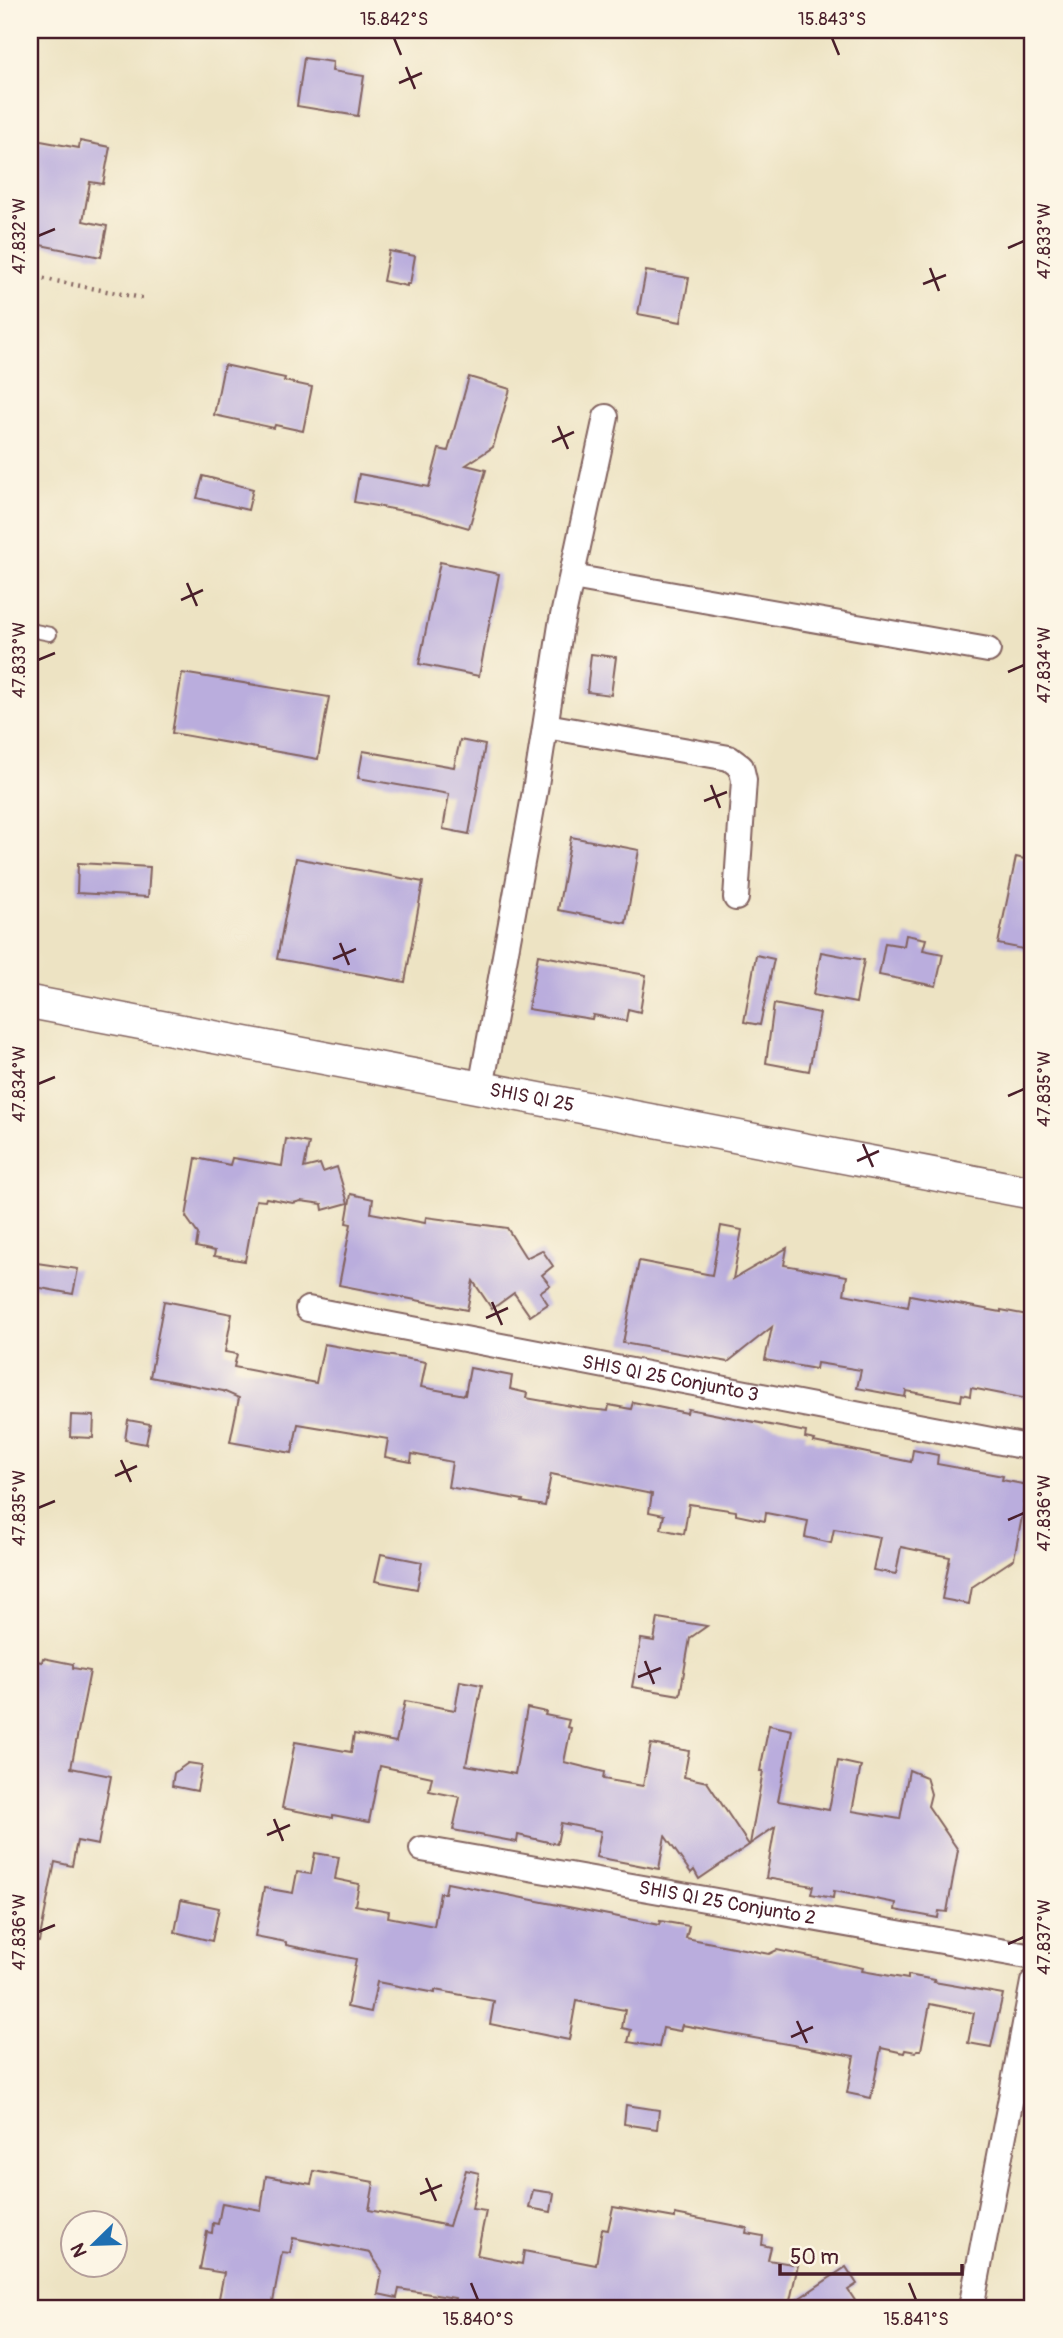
<svg xmlns="http://www.w3.org/2000/svg" width="1063" height="2338" viewBox="0 0 1063 2338" font-family="Pangolin,sans-serif">
  <rect width="100%" height="100%" fill="#fcf5e5"/>
  <filter id="ink" filterUnits="userSpaceOnUse"><feTurbulence type="fractalNoise" baseFrequency=".0143" numOctaves="2"/><feDisplacementMap in="SourceGraphic" scale="14" xChannelSelector="R" yChannelSelector="G"/><feConvolveMatrix kernelMatrix="1 2 1 2 8 2 1 2 1" color-interpolation-filters="sRGB"/></filter>
  <filter id="wash" filterUnits="userSpaceOnUse"><feTurbulence type="fractalNoise" baseFrequency=".00686" numOctaves="4" result="noise"/><feDisplacementMap in="SourceGraphic" scale="28" xChannelSelector="R" yChannelSelector="G"/><feGaussianBlur stdDeviation="1.57" result="paint"/><feColorMatrix in="noise" values="0 0 0 0 0 0 0 0 0 0 0 0 0 0 0 0 0 1.4 0 .05"/><feComposite in="paint" operator="in"/></filter>
  <g filter="url(#wash)">
    <rect width="100%" height="100%" fill="#ede3c3"/>
    <g id="blocks">
      <g fill="#baaddd">
        <path d="M 304,58 L 333,62 L 332,71 L 364,76 L 358,116 L 297,106 Z"/>
        <path d="M 30,139 L 79,148 L 80,141 L 110,147 L 103,184 L 90,182 L 83,221 L 107,226 L 101,257 L 30,243 Z"/>
        <path d="M 389,251 L 415,256 L 410,284 L 407,284 L 407,286 L 383,281 Z"/>
        <path d="M 646,271 L 689,278 L 681,322 L 638,314 Z"/>
        <path d="M 224,365 L 285,378 L 284,381 L 312,387 L 303,431 L 275,425 L 274,428 L 214,415 Z"/>
        <path d="M 469,377 L 510,389 L 493,447 L 466,465 L 486,470 L 469,528 L 420,514 L 354,502 L 359,474 L 429,487 L 439,449 L 448,451 Z"/>
        <path d="M 203,476 L 253,489 L 248,510 L 197,498 Z"/>
        <path d="M 440,562 L 499,574 L 479,676 L 419,664 Z"/>
        <path d="M 591,654 L 616,657 L 611,695 L 587,692 Z"/>
        <path d="M 182,673 L 329,697 L 318,759 L 172,733 Z"/>
        <path d="M 460,740 L 485,745 L 469,834 L 443,829 L 449,794 L 358,778 L 363,751 L 454,767 Z"/>
        <path d="M 571,837 L 639,850 L 626,923 L 558,910 Z"/>
        <path d="M 1016,857 L 1033,861 L 1033,951 L 998,944 Z"/>
        <path d="M 296,858 L 423,882 L 405,982 L 277,959 Z"/>
        <path d="M 78,863 L 150,867 L 148,897 L 77,893 Z"/>
        <path d="M 906,935 L 926,939 L 923,950 L 943,954 L 936,986 L 879,975 L 885,943 L 904,946 Z"/>
        <path d="M 821,952 L 864,960 L 856,1003 L 813,995 Z"/>
        <path d="M 538,955 L 646,975 L 640,1012 L 628,1009 L 626,1021 L 593,1015 L 592,1019 L 528,1009 Z"/>
        <path d="M 756,955 L 774,959 L 760,1025 L 744,1022 Z"/>
        <path d="M 774,1004 L 820,1013 L 809,1071 L 766,1063 Z"/>
        <path d="M 286,1139 L 309,1143 L 304,1168 L 320,1164 L 323,1172 L 337,1167 L 348,1203 L 323,1210 L 322,1204 L 301,1201 L 293,1203 L 266,1198 L 265,1201 L 256,1200 L 245,1261 L 214,1256 L 215,1251 L 196,1247 L 198,1234 L 186,1217 L 196,1158 L 230,1165 L 232,1158 L 282,1166 Z"/>
        <path d="M 351,1194 L 373,1199 L 371,1213 L 425,1223 L 426,1217 L 507,1228 L 526,1258 L 542,1250 L 553,1266 L 542,1275 L 550,1285 L 540,1292 L 548,1304 L 530,1316 L 514,1293 L 492,1309 L 473,1281 L 467,1310 L 339,1285 L 351,1224 L 346,1223 Z"/>
        <path d="M 721,1226 L 742,1230 L 733,1279 L 787,1248 L 784,1265 L 847,1276 L 844,1294 L 908,1307 L 910,1295 L 1001,1312 L 1001,1310 L 1033,1316 L 1033,1400 L 971,1388 L 970,1396 L 962,1394 L 961,1401 L 906,1391 L 905,1397 L 857,1388 L 861,1370 L 817,1363 L 816,1369 L 765,1360 L 772,1327 L 728,1362 L 623,1343 L 639,1261 L 712,1275 Z"/>
        <path d="M 30,1262 L 78,1269 L 73,1294 L 30,1286 Z"/>
        <path d="M 164,1301 L 232,1314 L 225,1352 L 237,1354 L 234,1367 L 316,1383 L 324,1344 L 426,1362 L 421,1387 L 465,1395 L 470,1368 L 512,1376 L 510,1389 L 527,1393 L 526,1398 L 589,1409 L 608,1411 L 609,1405 L 631,1409 L 633,1402 L 687,1413 L 688,1409 L 806,1432 L 805,1438 L 815,1440 L 814,1442 L 911,1462 L 913,1450 L 938,1455 L 937,1464 L 1003,1476 L 1002,1480 L 1028,1485 L 1014,1559 L 972,1587 L 969,1604 L 942,1599 L 950,1557 L 901,1547 L 896,1574 L 873,1570 L 880,1537 L 834,1529 L 831,1543 L 805,1537 L 808,1521 L 766,1513 L 765,1521 L 736,1515 L 736,1511 L 689,1504 L 684,1534 L 661,1529 L 664,1515 L 649,1512 L 652,1494 L 551,1474 L 545,1506 L 522,1502 L 523,1500 L 448,1487 L 452,1462 L 412,1454 L 411,1462 L 385,1457 L 388,1439 L 298,1424 L 292,1453 L 230,1442 L 239,1398 L 223,1391 L 150,1377 Z"/>
        <path d="M 71,1415 L 94,1416 L 93,1438 L 70,1437 Z"/>
        <path d="M 128,1420 L 150,1424 L 146,1444 L 125,1440 Z"/>
        <path d="M 381,1554 L 422,1562 L 417,1589 L 375,1581 Z"/>
        <path d="M 658,1618 L 707,1626 L 690,1638 L 680,1695 L 632,1687 L 641,1639 L 654,1641 Z"/>
        <path d="M 43,1658 L 73,1664 L 73,1668 L 90,1671 L 71,1768 L 111,1776 L 98,1845 L 77,1841 L 72,1866 L 55,1862 L 39,1942 L 30,1941 L 30,1778 L 36,1737 L 30,1736 L 30,1660 L 42,1662 Z"/>
        <path d="M 460,1681 L 482,1685 L 466,1765 L 515,1774 L 527,1708 L 546,1712 L 545,1715 L 569,1720 L 567,1727 L 571,1728 L 564,1762 L 604,1772 L 603,1779 L 643,1786 L 651,1744 L 689,1751 L 684,1777 L 707,1782 L 749,1845 L 699,1879 L 694,1870 L 691,1873 L 665,1836 L 659,1869 L 596,1857 L 601,1831 L 561,1823 L 557,1844 L 518,1835 L 517,1842 L 453,1830 L 460,1797 L 429,1791 L 432,1777 L 380,1766 L 369,1822 L 333,1815 L 333,1818 L 282,1808 L 295,1742 L 351,1752 L 354,1734 L 396,1742 L 405,1701 L 455,1710 Z"/>
        <path d="M 769,1725 L 792,1730 L 778,1801 L 829,1810 L 838,1761 L 861,1766 L 852,1811 L 900,1819 L 909,1770 L 926,1777 L 931,1794 L 928,1806 L 958,1850 L 947,1912 L 939,1911 L 938,1918 L 895,1910 L 896,1903 L 834,1891 L 833,1898 L 811,1894 L 813,1886 L 766,1878 L 775,1827 L 750,1844 L 763,1771 L 760,1771 Z"/>
        <path d="M 188,1763 L 202,1765 L 197,1791 L 172,1786 L 174,1773 Z"/>
        <path d="M 315,1853 L 339,1857 L 335,1879 L 359,1884 L 355,1905 L 389,1911 L 388,1917 L 434,1926 L 440,1893 L 445,1893 L 447,1883 L 659,1925 L 660,1921 L 689,1926 L 686,1938 L 769,1954 L 777,1950 L 863,1968 L 862,1971 L 908,1979 L 908,1975 L 935,1980 L 934,1982 L 1003,1994 L 991,2047 L 968,2043 L 974,2013 L 930,2004 L 921,2050 L 917,2050 L 916,2052 L 905,2050 L 904,2053 L 881,2048 L 871,2098 L 847,2093 L 854,2056 L 682,2025 L 680,2031 L 663,2028 L 659,2047 L 628,2042 L 631,2030 L 622,2028 L 625,2010 L 576,2001 L 569,2040 L 490,2024 L 494,2001 L 435,1990 L 435,1993 L 377,1982 L 371,2012 L 347,2007 L 356,1959 L 286,1945 L 286,1942 L 255,1936 L 264,1888 L 293,1893 L 297,1872 L 311,1874 Z"/>
        <path d="M 181,1900 L 219,1908 L 212,1941 L 175,1932 Z"/>
        <path d="M 626,2105 L 659,2110 L 657,2129 L 624,2124 Z"/>
        <path d="M 466,2170 L 479,2173 L 472,2209 L 486,2211 L 477,2255 L 522,2264 L 524,2251 L 596,2265 L 602,2229 L 608,2230 L 613,2207 L 675,2218 L 675,2214 L 747,2228 L 746,2233 L 763,2236 L 762,2245 L 771,2247 L 768,2260 L 798,2265 L 789,2305 L 846,2267 L 857,2284 L 848,2290 L 860,2308 L 483,2308 L 454,2303 L 455,2298 L 399,2289 L 397,2298 L 378,2294 L 382,2271 L 370,2253 L 293,2238 L 290,2253 L 282,2252 L 272,2308 L 217,2308 L 224,2273 L 200,2269 L 207,2232 L 212,2233 L 213,2223 L 218,2224 L 222,2203 L 261,2210 L 266,2176 L 311,2184 L 314,2171 L 374,2182 L 369,2210 L 449,2226 Z"/>
        <path d="M 533,2190 L 554,2193 L 551,2212 L 529,2208 Z"/>
      </g>
    </g>
  </g>
  <g filter="url(#ink)">
    <use href="#blocks" fill-opacity="0" stroke="#836460" stroke-width="2"/>
    <g fill="none" stroke-linecap="round" stroke-linejoin="round">
      <defs>
        <path id="service" d="M 30,630 L 50,634"/>
        <g id="minor">
          <path d="M 572,577 L 988,650"/>
          <path d="M 546,726 L 729,758 L 741,767 L 744,780 L 736,898"/>
          <path d="M 481,1088 L 535,791 L 561,625 L 606,417"/>
          <path id="s1" d="M 308,1309 L 1033,1448"/>
          <path id="s2" d="M 422,1849 L 1033,1957"/>
          <path d="M 971,2308 L 1033,1982"/>
        </g>
        <g id="tertiary">
          <path id="s3" d="M 30,1002 L 1033,1193"/>
        </g>
      </defs>
      <use href="#service" stroke="#836460" stroke-width="16"/>
      <use href="#minor" stroke="#836460" stroke-width="28"/>
      <use href="#tertiary" stroke="#836460" stroke-width="35"/>
      <path stroke="#836460" stroke-width="4.5" stroke-dasharray="2 5" stroke-linecap="butt" d="M 30,276 L 142,298"/>
      <use href="#service" stroke="#fff" stroke-width="12"/>
      <use href="#minor" stroke="#fff" stroke-width="24"/>
      <use href="#tertiary" stroke="#fff" stroke-width="32"/>
    </g>
  </g>
  <path fill="none" stroke="#4a1f2b" stroke-width="2.5" d="M 394,38 L 401,55M 832,38 L 839,55M 406,67 L 415,89M 399,83 L 422,73M 38,236 L 55,229M 1008,248 L 1024,241M 930,268 L 939,291M 923,284 L 946,275M 558,426 L 568,449M 552,442 L 574,432M 187,583 L 197,606M 181,600 L 203,590M 38,660 L 55,653M 1008,672 L 1024,665M 711,785 L 720,808M 704,801 L 727,792M 340,943 L 349,965M 333,959 L 356,949M 38,1084 L 55,1077M 1008,1096 L 1024,1089M 863,1144 L 873,1167M 857,1161 L 879,1151M 492,1302 L 502,1325M 486,1318 L 508,1308M 121,1460 L 131,1482M 115,1476 L 137,1466M 38,1508 L 55,1501M 1008,1520 L 1024,1513M 645,1661 L 654,1684M 638,1677 L 661,1668M 274,1819 L 283,1841M 267,1835 L 290,1825M 38,1932 L 55,1925M 1008,1944 L 1024,1937M 797,2021 L 807,2043M 791,2037 L 813,2027M 426,2178 L 436,2201M 420,2194 L 442,2185M 471,2283 L 478,2300M 909,2283 L 916,2300"/>
  <g text-anchor="middle" dominant-baseline="central" stroke-width="5" stroke-linejoin="round" paint-order="stroke">
    <g font-size="19" fill="#4a1f2b" stroke="#fcf5e5">
      <text stroke="none"><textPath href="#s3" startOffset="511">SHIS QI 25</textPath></text>
      <text stroke="none"><textPath href="#s1" startOffset="369">SHIS QI 25 Conjunto 3</textPath></text>
      <text stroke="none"><textPath href="#s2" startOffset="310">SHIS QI 25 Conjunto 2</textPath></text>
    </g>
  </g>
  <rect width="1063" height="2338" fill="none" stroke="#fcf5e5" stroke-width="77"/>
  <g transform="translate(94 2244) rotate(247)"><circle r="33" fill="#fcf5e5" stroke="#b59f9b" stroke-width="2"/>
  <path d="M0-5L12 26L0 18L-12 26Z" fill="#1f6fb2"/>
  <text y="-10" font-size="19" font-weight="bold" text-anchor="middle" fill="#4a1f2b">N</text>
  </g>
  <path d="M780 2264v10h182v-10" fill="none" stroke="#4a1f2b" stroke-width="3.5"/>
  <text x="790" y="2264" font-size="21" fill="#4a1f2b" stroke="#fcf5e5" stroke-width="5" paint-order="stroke">50 m</text>
  <rect x="38" y="38" width="986" height="2262" fill="none" stroke="#4a1f2b" stroke-width="2.5"/>
  <g font-size="18" text-anchor="middle" fill="#4a1f2b">
    <text x="394" y="25">15.842°S</text>
    <text x="832" y="25">15.843°S</text>
    <text transform="translate(19 236) rotate(-90)" y="6">47.832°W</text>
    <text transform="translate(1044 241) rotate(-90)" y="6">47.833°W</text>
    <text transform="translate(19 660) rotate(-90)" y="6">47.833°W</text>
    <text transform="translate(1044 665) rotate(-90)" y="6">47.834°W</text>
    <text transform="translate(19 1084) rotate(-90)" y="6">47.834°W</text>
    <text transform="translate(1044 1089) rotate(-90)" y="6">47.835°W</text>
    <text transform="translate(19 1508) rotate(-90)" y="6">47.835°W</text>
    <text transform="translate(1044 1513) rotate(-90)" y="6">47.836°W</text>
    <text transform="translate(19 1932) rotate(-90)" y="6">47.836°W</text>
    <text transform="translate(1044 1937) rotate(-90)" y="6">47.837°W</text>
    <text x="478" y="2325">15.840°S</text>
    <text x="916" y="2325">15.841°S</text>
  </g>
</svg>
